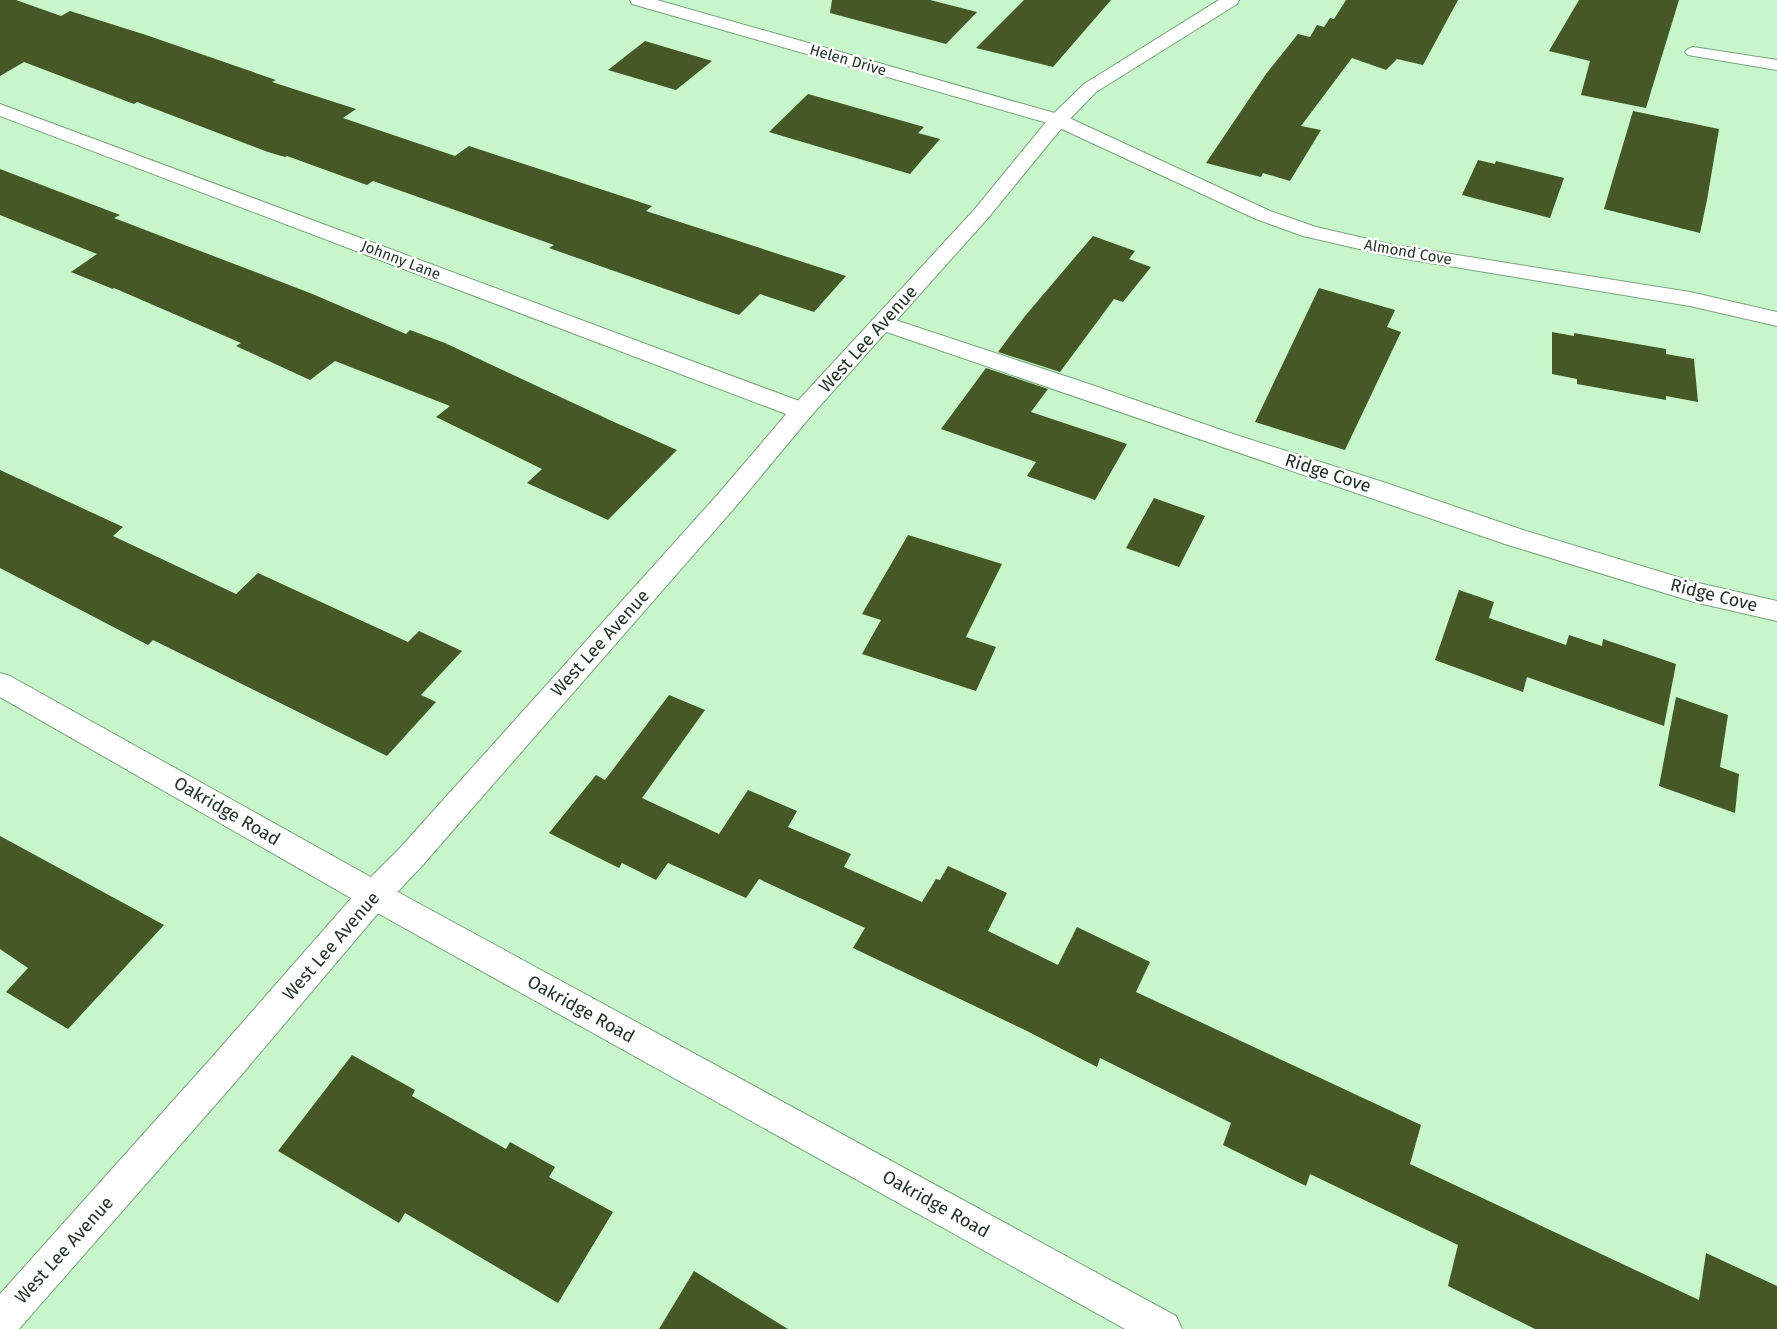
<svg xmlns="http://www.w3.org/2000/svg" width="1777" height="1329" viewBox="0 0 1777 1329" font-family="'Fira Sans',sans-serif">
  <rect width="100%" height="100%" fill="#c6f6c9"/>
  <g fill="#455825">
    <path d="M 0,0 L 16,0 L 61,16 L 70,11 L 146,35 L 276,80 L 272,82 L 356,109 L 343,118 L 455,156 L 469,146 L 652,206 L 646,211 L 846,276 L 814,312 L 760,294 L 739,315 L 549,248 L 554,245 L 373,181 L 367,185 L 287,156 L 285,157 L 268,152 L 137,102 L 134,104 L 24,62 L 0,76 Z"/>
    <path d="M 832,0 L 930,0 L 977,12 L 946,44 L 830,13 Z"/>
    <path d="M 1024,0 L 1111,0 L 1053,67 L 976,48 Z"/>
    <path d="M 1346,0 L 1458,0 L 1423,65 L 1397,59 L 1386,70 L 1352,58 L 1301,126 L 1321,130 L 1290,181 L 1263,173 L 1261,177 L 1206,163 L 1266,74 L 1298,34 L 1310,37 L 1317,25 L 1324,27 L 1330,18 L 1334,19 Z"/>
    <path d="M 1579,0 L 1679,0 L 1646,108 L 1581,95 L 1590,61 L 1549,51 Z"/>
    <path d="M 645,41 L 712,61 L 676,90 L 608,70 Z"/>
    <path d="M 808,94 L 924,127 L 918,133 L 940,139 L 910,174 L 769,132 Z"/>
    <path d="M 1633,111 L 1719,129 L 1707,200 L 1700,233 L 1604,209 Z"/>
    <path d="M 1478,160 L 1495,164 L 1496,161 L 1564,178 L 1550,218 L 1462,195 Z"/>
    <path d="M 0,169 L 120,215 L 114,218 L 310,293 L 406,334 L 410,330 L 445,343 L 614,422 L 677,450 L 608,520 L 527,483 L 542,469 L 436,417 L 450,406 L 335,361 L 310,380 L 236,346 L 241,343 L 114,288 L 113,289 L 71,272 L 97,254 L 0,215 Z"/>
    <path d="M 1093,236 L 1135,251 L 1129,259 L 1151,267 L 1123,302 L 1114,299 L 1060,372 L 998,352 L 1025,316 Z"/>
    <path d="M 1319,288 L 1395,310 L 1387,327 L 1401,332 L 1345,450 L 1255,422 Z"/>
    <path d="M 1552,332 L 1574,336 L 1574,333 L 1666,349 L 1666,354 L 1694,359 L 1698,402 L 1666,396 L 1666,400 L 1577,384 L 1577,379 L 1552,374 Z"/>
    <path d="M 986,368 L 1048,389 L 1031,412 L 1127,444 L 1095,500 L 1027,476 L 1036,462 L 941,429 Z"/>
    <path d="M 0,470 L 123,527 L 113,536 L 236,594 L 258,573 L 408,642 L 419,631 L 462,651 L 421,695 L 436,702 L 387,756 L 153,640 L 148,645 L 0,568 Z"/>
    <path d="M 1154,498 L 1205,516 L 1179,567 L 1126,548 Z"/>
    <path d="M 908,535 L 1002,564 L 966,637 L 996,647 L 976,691 L 862,654 L 881,620 L 862,614 Z"/>
    <path d="M 1459,590 L 1494,602 L 1489,618 L 1566,645 L 1569,635 L 1602,646 L 1603,639 L 1676,664 L 1664,726 L 1527,677 L 1523,692 L 1435,660 Z"/>
    <path d="M 669,695 L 705,710 L 642,798 L 719,834 L 748,790 L 797,811 L 788,827 L 851,854 L 844,867 L 922,902 L 936,879 L 940,880 L 948,866 L 1007,893 L 988,931 L 1058,965 L 1077,927 L 1150,962 L 1136,992 L 1421,1125 L 1410,1164 L 1699,1300 L 1706,1253 L 1777,1286 L 1777,1329 L 1535,1329 L 1448,1286 L 1458,1245 L 1310,1174 L 1306,1186 L 1223,1145 L 1231,1123 L 1100,1058 L 1097,1067 L 1025,1030 L 853,948 L 865,928 L 759,879 L 746,898 L 668,863 L 656,880 L 622,863 L 619,868 L 549,833 L 596,775 L 605,780 Z"/>
    <path d="M 1676,697 L 1728,715 L 1720,767 L 1739,774 L 1735,813 L 1659,786 Z"/>
    <path d="M 0,836 L 164,925 L 68,1029 L 6,992 L 28,968 L 0,949 Z"/>
    <path d="M 352,1055 L 415,1090 L 412,1096 L 506,1149 L 510,1142 L 555,1167 L 549,1177 L 613,1212 L 558,1303 L 405,1213 L 399,1223 L 278,1151 Z"/>
    <path d="M 694,1271 L 788,1329 L 659,1329 Z"/>
  </g>
  <g fill="none" stroke-linecap="round" stroke-linejoin="round">
    <defs>
      <path id="service" d="M 1693,47 L 1777,60 L 1777,70 L 1688,55 L 1685,52 L 1688,49 Z"/>
      <g id="minor">
        <path d="M 630,0 L 657,0 L 1065,116 L 1270,211 L 1316,227 L 1394,245 L 1690,292 L 1777,312 L 1777,326 L 1690,306 L 1394,257 L 1303,236 L 1256,219 L 1051,124 L 632,4 Z"/>
        <path d="M 0,104 L 810,405 L 814,411 L 810,417 L 802,419 L 794,417 L 0,116 Z"/>
        <path d="M 883,316 L 1089,384 L 1227,432 L 1386,483 L 1523,530 L 1694,582 L 1777,601 L 1777,621 L 1694,602 L 1505,544 L 875,328 L 872,323 L 875,318 Z"/>
        <path d="M 0,673 L 10,676 L 385,885 L 1176,1316 L 1182,1329 L 1125,1329 L 363,905 L 0,697 Z"/>
      </g>
      <path id="tertiary" d="M 1219,0 L 1239,0 L 1237,4 L 1096,92 L 1065,124 L 988,218 L 810,417 L 737,505 L 421,867 L 385,905 L 238,1079 L 19,1329 L 0,1329 L 0,1294 L 214,1055 L 363,885 L 399,849 L 719,493 L 794,405 L 974,210 L 1051,116 L 1084,84 Z"/>
    </defs>
    <use href="#service" stroke="#77a57b" stroke-width="2"/>
    <use href="#minor" stroke="#77a57b" stroke-width="2"/>
    <use href="#tertiary" stroke="#77a57b" stroke-width="2"/>
    <use href="#service" fill="#fff" fill-rule="evenodd"/>
    <use href="#minor" fill="#fff" fill-rule="evenodd"/>
    <use href="#tertiary" fill="#fff" fill-rule="evenodd"/>
  </g>
  <g text-anchor="middle" dominant-baseline="central" stroke-width="5" stroke-linejoin="round" paint-order="stroke">
    <g font-size="15" fill="#223524" stroke="#fff">
      <text transform="translate(848 60) rotate(16)">Helen Drive</text>
      <text transform="translate(1408 252) rotate(10)">Almond Cove</text>
      <text transform="translate(401 260) rotate(21)">Johnny Lane</text>
    </g>
    <g font-size="18" fill="#223524" stroke="#fff">
      <text transform="translate(868 339) rotate(-48)">West Lee Avenue</text>
      <text transform="translate(1328 473) rotate(18)">Ridge Cove</text>
      <text transform="translate(1714 595) rotate(14)">Ridge Cove</text>
      <text transform="translate(600 643) rotate(-48)">West Lee Avenue</text>
      <text transform="translate(227 811) rotate(30)">Oakridge Road</text>
      <text transform="translate(331 946) rotate(-49)">West Lee Avenue</text>
      <text transform="translate(581 1009) rotate(29)">Oakridge Road</text>
      <text transform="translate(936 1204) rotate(29)">Oakridge Road</text>
      <text transform="translate(64 1250) rotate(-48)">West Lee Avenue</text>
    </g>
  </g>
</svg>
